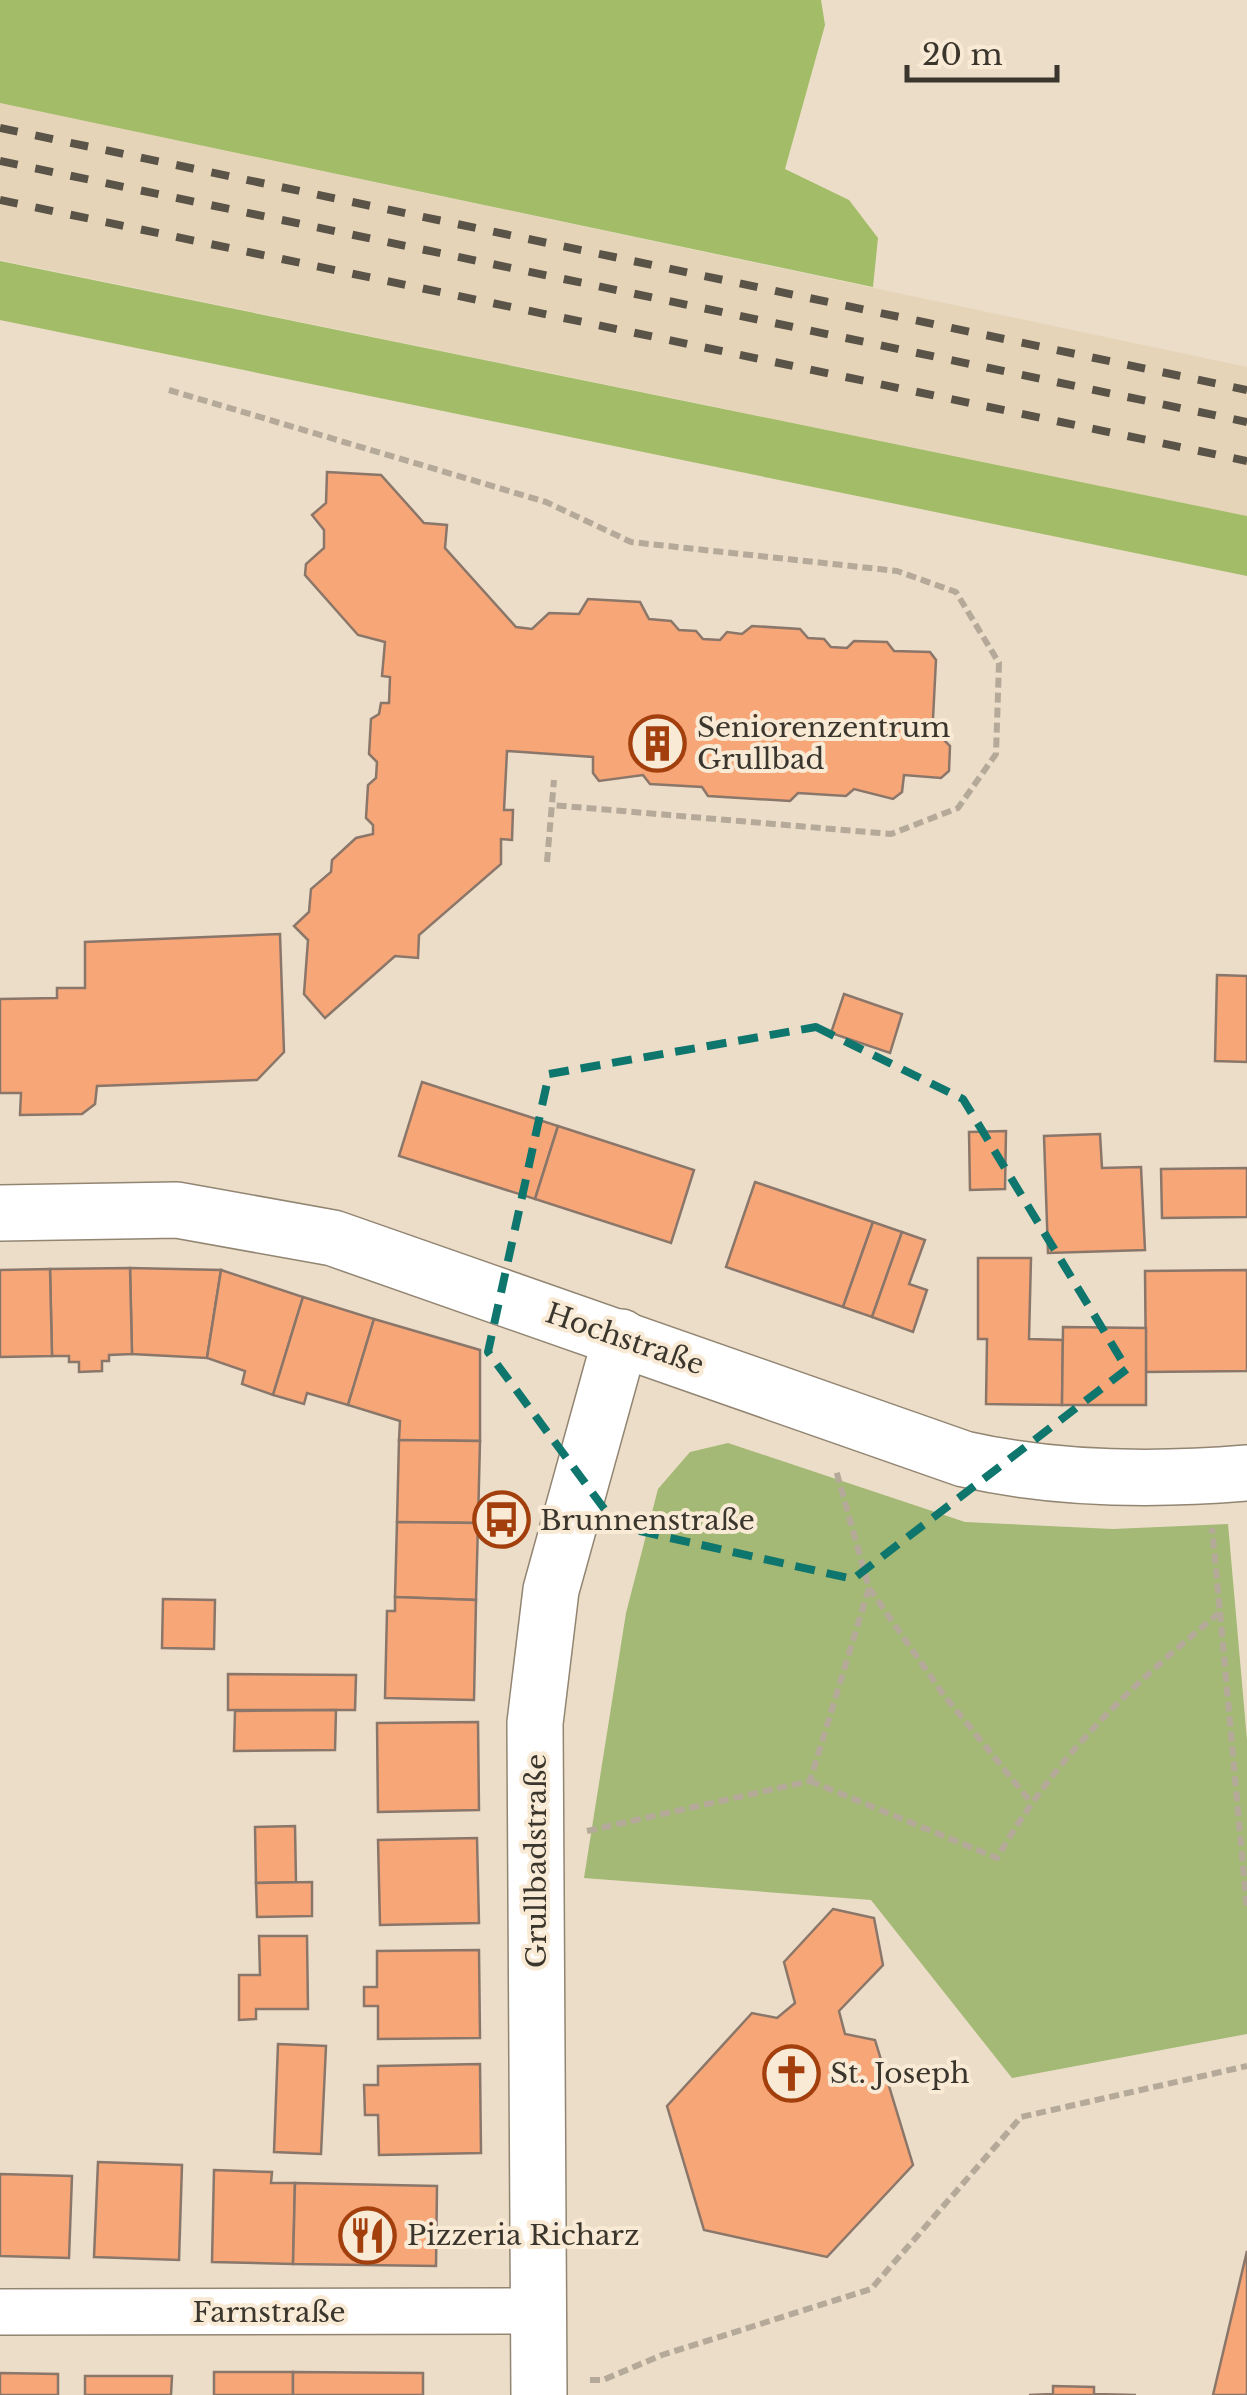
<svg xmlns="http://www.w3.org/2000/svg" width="1247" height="2395" viewBox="0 0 1247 2395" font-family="'Libre Baskerville',serif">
  <rect width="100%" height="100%" fill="#ebddc8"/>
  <path fill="#e6d4b8" d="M 0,103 L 1247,367 L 1247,516 L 0,260 Z"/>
  <path fill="#a4b976" d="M 728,1443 L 965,1522 L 1113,1529 L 1228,1524 L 1247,1740 L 1247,2034 L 1012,2078 L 871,1900 L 584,1878 L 626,1613 L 658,1489 L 690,1452 Z"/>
  <g fill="#a3bc68">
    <path d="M 0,0 L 821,0 L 825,25 L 785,169 L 849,200 L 878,238 L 873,287 L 0,103 Z"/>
    <path d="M 0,261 L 1247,516 L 1247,576 L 0,320 Z"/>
  </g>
  <g fill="#f7a678" stroke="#8b766a" stroke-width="2.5">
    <path d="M 327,472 L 381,475 L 424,523 L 447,525 L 445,548 L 516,627 L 532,629 L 549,613 L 579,614 L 588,599 L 640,602 L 649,619 L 671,621 L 679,630 L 696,631 L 703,639 L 720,640 L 727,632 L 742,634 L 752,626 L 800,629 L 808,638 L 824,639 L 831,647 L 847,648 L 854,641 L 887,642 L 894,651 L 930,652 L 936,660 L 932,738 L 943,739 L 950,746 L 949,771 L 941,778 L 904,775 L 902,792 L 893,799 L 854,789 L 846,796 L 798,793 L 790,801 L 708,796 L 702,787 L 650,784 L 643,775 L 599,781 L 593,773 L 593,757 L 507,751 L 504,810 L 513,810 L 512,840 L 501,839 L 501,864 L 419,935 L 418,958 L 395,956 L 325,1018 L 304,994 L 308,940 L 294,926 L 309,912 L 311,889 L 331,872 L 332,860 L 356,838 L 373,834 L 373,825 L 366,818 L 368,785 L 376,778 L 377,762 L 369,754 L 371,719 L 379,714 L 381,703 L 389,703 L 390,677 L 382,676 L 385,642 L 358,635 L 305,575 L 306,564 L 324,548 L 324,530 L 312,515 L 326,503 Z"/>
    <path d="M 280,934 L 284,1052 L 257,1080 L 97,1086 L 95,1104 L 82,1114 L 20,1115 L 21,1093 L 0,1093 L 0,999 L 57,998 L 57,988 L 85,988 L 85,942 Z"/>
    <path d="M 1217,975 L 1247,976 L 1247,1062 L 1215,1061 Z"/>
    <path d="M 844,994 L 902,1014 L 890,1053 L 831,1033 Z"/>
    <path d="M 422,1082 L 558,1126 L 535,1199 L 399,1156 Z"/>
    <path d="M 558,1126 L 694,1170 L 671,1243 L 535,1199 Z"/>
    <path d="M 1006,1131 L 1005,1189 L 970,1190 L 969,1132 Z"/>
    <path d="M 1100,1134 L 1102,1168 L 1141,1167 L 1145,1250 L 1048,1253 L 1044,1136 Z"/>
    <path d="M 1247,1168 L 1247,1217 L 1162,1218 L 1161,1169 Z"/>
    <path d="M 755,1182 L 873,1222 L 843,1307 L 726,1267 Z"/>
    <path d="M 873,1222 L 902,1232 L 872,1317 L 843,1307 Z"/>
    <path d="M 902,1232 L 925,1240 L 909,1284 L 927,1290 L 913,1332 L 872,1317 Z"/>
    <path d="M 978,1258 L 1031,1258 L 1029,1339 L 1063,1340 L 1062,1405 L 986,1404 L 987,1339 L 978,1339 Z"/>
    <path d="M 130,1268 L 221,1270 L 207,1358 L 132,1354 Z"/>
    <path d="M 130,1268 L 132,1354 L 109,1355 L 109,1361 L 102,1361 L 102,1371 L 79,1372 L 79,1362 L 69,1362 L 69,1356 L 52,1356 L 50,1269 Z"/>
    <path d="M 50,1269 L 52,1356 L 0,1357 L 0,1270 Z"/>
    <path d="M 221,1270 L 303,1297 L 273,1395 L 242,1384 L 245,1371 L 207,1358 Z"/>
    <path d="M 1247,1270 L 1247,1371 L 1146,1372 L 1145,1271 Z"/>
    <path d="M 303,1297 L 374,1319 L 348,1405 L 307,1393 L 304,1404 L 273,1395 Z"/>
    <path d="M 374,1319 L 480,1350 L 480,1441 L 399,1440 L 400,1421 L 348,1405 Z"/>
    <path d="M 1063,1327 L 1146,1328 L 1146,1405 L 1062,1405 Z"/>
    <path d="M 399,1440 L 480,1441 L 478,1523 L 397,1522 Z"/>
    <path d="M 397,1522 L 478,1523 L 476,1600 L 395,1597 Z"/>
    <path d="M 395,1597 L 476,1600 L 474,1700 L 385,1698 L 387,1611 L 395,1611 Z"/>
    <path d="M 163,1599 L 215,1600 L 214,1649 L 162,1648 Z"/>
    <path d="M 228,1674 L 356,1675 L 355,1710 L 228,1710 Z"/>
    <path d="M 336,1710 L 335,1750 L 234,1751 L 235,1711 Z"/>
    <path d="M 478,1722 L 479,1810 L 378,1812 L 377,1723 Z"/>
    <path d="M 295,1826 L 296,1882 L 256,1883 L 255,1827 Z"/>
    <path d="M 477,1838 L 479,1923 L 380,1925 L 378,1840 Z"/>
    <path d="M 312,1882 L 312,1916 L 257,1917 L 256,1883 Z"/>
    <path d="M 833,1909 L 874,1918 L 883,1965 L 839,2011 L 845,2034 L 875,2040 L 913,2165 L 827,2257 L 704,2230 L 667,2106 L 752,2013 L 777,2018 L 795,2003 L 784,1962 Z"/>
    <path d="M 259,1936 L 307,1936 L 308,2009 L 256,2009 L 256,2019 L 239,2020 L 239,1975 L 260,1975 Z"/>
    <path d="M 479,1950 L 480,2038 L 378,2039 L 378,2006 L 364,2006 L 364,1987 L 377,1987 L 377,1951 Z"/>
    <path d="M 278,2044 L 326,2046 L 321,2154 L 274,2152 Z"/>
    <path d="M 480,2064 L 481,2153 L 379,2155 L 378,2115 L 365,2115 L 364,2085 L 378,2085 L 378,2066 Z"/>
    <path d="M 98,2162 L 182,2165 L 179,2260 L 94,2257 Z"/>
    <path d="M 214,2170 L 272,2172 L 271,2183 L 295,2183 L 293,2264 L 212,2262 Z"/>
    <path d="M 0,2174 L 72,2176 L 69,2258 L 0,2256 Z"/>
    <path d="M 295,2183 L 437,2186 L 436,2266 L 293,2264 Z"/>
    <path d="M 1247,2251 L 1247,2395 L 1213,2395 Z"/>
    <rect x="214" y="2372" width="79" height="23"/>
    <path d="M 293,2372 L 423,2373 L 423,2395 L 293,2395 Z"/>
    <path d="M 0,2373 L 58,2374 L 58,2395 L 0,2395 Z"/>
    <path d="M 85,2376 L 172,2376 L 171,2395 L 85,2395 Z"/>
    <path d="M 1053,2386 L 1094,2387 L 1094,2394 L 1136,2395 L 1029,2395 L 1053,2394 Z"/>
  </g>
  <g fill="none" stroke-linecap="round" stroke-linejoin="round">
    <defs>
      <path id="minor" d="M 0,2312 L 537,2311"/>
      <g id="tertiary">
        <path d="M 0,1213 L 177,1210 L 333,1238 L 964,1459 C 1057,1480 1152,1481 1247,1473"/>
        <path d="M 539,2395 L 535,1723 L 551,1590 L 621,1337"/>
      </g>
    </defs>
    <use href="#minor" stroke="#928572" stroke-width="48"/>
    <use href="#tertiary" stroke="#928572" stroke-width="58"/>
    <g stroke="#b5aa99" stroke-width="6" stroke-dasharray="10 5" stroke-linecap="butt">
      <path d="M 169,390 L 546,502 L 631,542 L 897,571 L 956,592 L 999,663 L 996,754 L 958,808 L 891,834 L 552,805"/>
      <path d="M 547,862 L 554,780"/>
      <path d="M 869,1588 L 943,1694 L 1030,1801"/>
      <path d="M 1220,1612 L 1247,1911"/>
      <path d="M 810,1781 L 997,1858 C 1056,1755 1130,1687 1220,1612 L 1212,1528"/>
      <path d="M 587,1831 L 810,1781 L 869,1588 L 836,1470"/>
      <path d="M 590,2380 L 603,2380 L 662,2355 L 871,2289 L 1021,2117 L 1247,2066"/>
    </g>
    <use href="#minor" stroke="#fff" stroke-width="45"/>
    <use href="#tertiary" stroke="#fff" stroke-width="55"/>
    <g stroke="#5a5348" stroke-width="8" stroke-dasharray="18 18" stroke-linecap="butt">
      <path d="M 0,128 L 1247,390"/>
      <path d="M 0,161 L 1247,422"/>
      <path d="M 0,200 L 1247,461"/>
    </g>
  </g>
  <path fill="none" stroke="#0f766e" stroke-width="8" stroke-dasharray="20 12" stroke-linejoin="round" d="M 816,1027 L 963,1099 L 1127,1369 L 853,1579 L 617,1526 L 488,1352 L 549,1074 Z"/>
  <defs>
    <symbol id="building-ring" viewBox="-11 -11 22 22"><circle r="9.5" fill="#f9ead5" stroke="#a33f0d" stroke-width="1.5"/><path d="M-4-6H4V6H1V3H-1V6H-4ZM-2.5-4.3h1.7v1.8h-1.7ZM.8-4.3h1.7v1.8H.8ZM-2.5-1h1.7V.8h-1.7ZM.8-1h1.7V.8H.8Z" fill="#a33f0d"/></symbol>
    <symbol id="bus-ring" viewBox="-11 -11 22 22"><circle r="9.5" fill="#f9ead5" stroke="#a33f0d" stroke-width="1.5"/><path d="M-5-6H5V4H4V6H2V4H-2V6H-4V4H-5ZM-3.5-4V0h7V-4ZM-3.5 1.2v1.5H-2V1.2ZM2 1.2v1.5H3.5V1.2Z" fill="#a33f0d"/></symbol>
    <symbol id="church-ring" viewBox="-11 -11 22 22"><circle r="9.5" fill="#f9ead5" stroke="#a33f0d" stroke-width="1.5"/><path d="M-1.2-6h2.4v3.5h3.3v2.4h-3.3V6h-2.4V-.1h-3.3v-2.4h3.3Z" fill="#a33f0d"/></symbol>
    <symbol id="restaurant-ring" viewBox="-11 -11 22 22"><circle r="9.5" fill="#f9ead5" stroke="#a33f0d" stroke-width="1.5"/><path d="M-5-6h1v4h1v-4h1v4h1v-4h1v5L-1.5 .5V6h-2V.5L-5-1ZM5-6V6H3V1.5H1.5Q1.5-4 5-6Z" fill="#a33f0d"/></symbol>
  </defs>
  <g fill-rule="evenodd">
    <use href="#building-ring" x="626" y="712" width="63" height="63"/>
    <use href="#bus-ring" x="470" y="1488" width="63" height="63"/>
    <use href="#church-ring" x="760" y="2042" width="63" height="63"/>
    <use href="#restaurant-ring" x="336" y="2204" width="63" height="63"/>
  </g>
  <g text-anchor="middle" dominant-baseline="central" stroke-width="8" stroke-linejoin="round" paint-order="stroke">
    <g font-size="28" fill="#3b362d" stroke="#f9ead5" text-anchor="start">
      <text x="697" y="727">Seniorenzentrum<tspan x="697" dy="32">Grullbad</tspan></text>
      <text x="540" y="1520">Brunnenstraße</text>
      <text x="830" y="2073">St. Joseph</text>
      <text x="407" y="2235">Pizzeria Richarz</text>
    </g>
    <g font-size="28" fill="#3b362d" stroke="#f9ead5">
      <text transform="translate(625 1339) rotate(19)">Hochstraße</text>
      <text transform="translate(536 1861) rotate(-90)">Grullbadstraße</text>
      <text x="269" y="2312">Farnstraße</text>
    </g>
  </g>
  <path d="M907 65v15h150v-15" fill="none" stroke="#3b362d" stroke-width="5"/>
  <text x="922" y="65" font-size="30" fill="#3b362d" stroke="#f9ead5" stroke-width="8" paint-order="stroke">20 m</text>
</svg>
